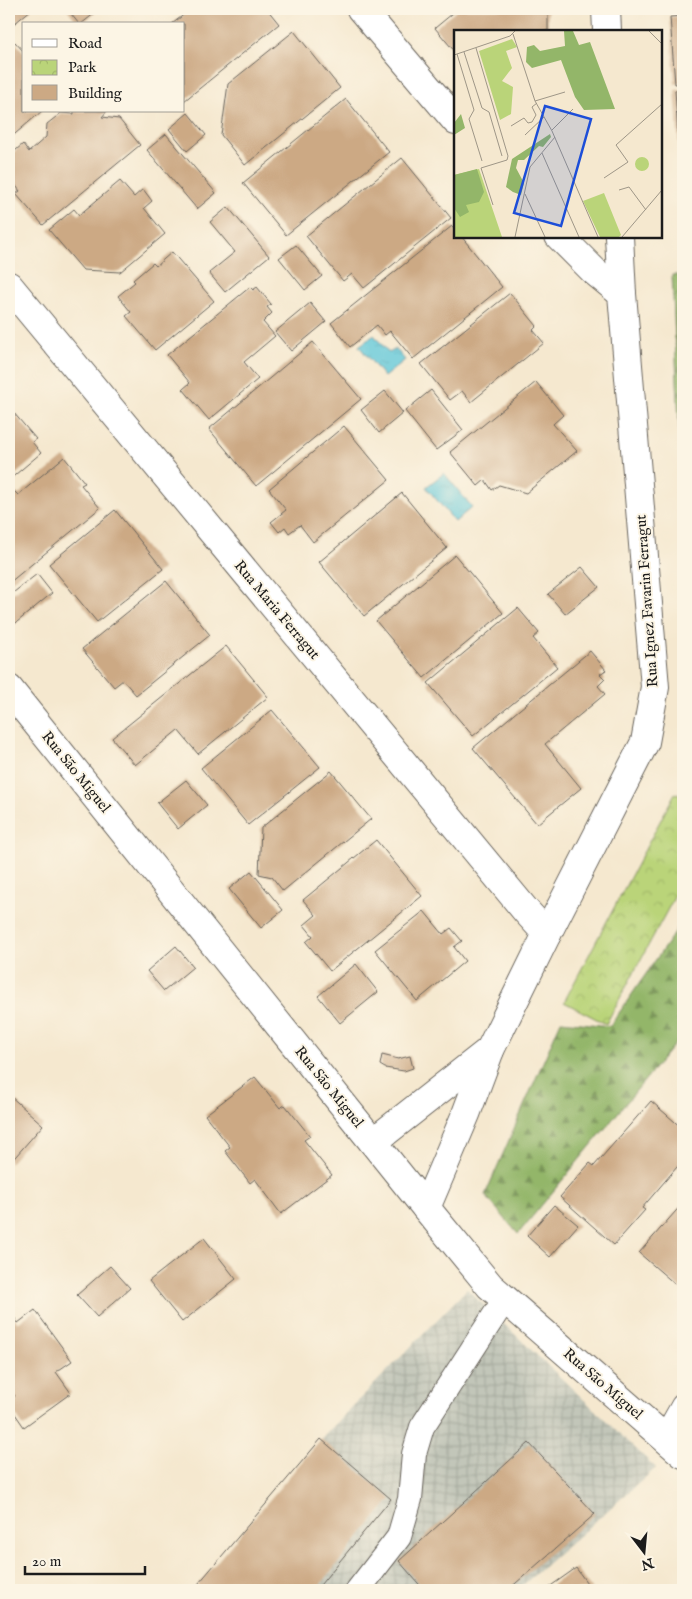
<svg xmlns="http://www.w3.org/2000/svg" width="692" height="1599" viewBox="0 0 692 1599" font-family="'IM FELL English',serif">
  <defs>
    <pattern id="industrial-grid" width="8" height="8" patternUnits="userSpaceOnUse" patternTransform="scale(1.25)"><rect width="8" height="8" fill="#c2c6b9"/><path d="M0 4h8M4 0v8" fill="none" stroke="#a6aa9e"/></pattern>
    <pattern id="forest-firs" width="22" height="20" patternUnits="userSpaceOnUse" patternTransform="scale(1.25)"><rect width="22" height="20" fill="#93b669"/><path d="M5 1l3.5 6h-7zM16 11l3.5 6h-7z" fill="#779356"/></pattern>
    <pattern id="park-crowns" width="20" height="18" patternUnits="userSpaceOnUse" patternTransform="scale(1.25)"><rect width="20" height="18" fill="#bad479"/><path d="M2 6a3 3 0 1 1 6 0M12 15a3 3 0 1 1 6 0" fill="none" stroke="#9fb568"/></pattern>
    <pattern id="water-ripples" width="26" height="14" patternUnits="userSpaceOnUse" patternTransform="scale(1.25)"><rect width="26" height="14" fill="#5ec7d9"/><path d="M2 4q2-2 4 0t4 0M15 11q2-2 4 0t4 0" fill="none" stroke="#51aaba"/></pattern>
  </defs>
  <rect width="100%" height="100%" fill="#fcf5e5"/>
  <filter id="ink" filterUnits="userSpaceOnUse"><feTurbulence type="fractalNoise" baseFrequency=".02" numOctaves="2"/><feDisplacementMap in="SourceGraphic" scale="10" xChannelSelector="R" yChannelSelector="G"/><feConvolveMatrix kernelMatrix="1 2 1 2 8 2 1 2 1" color-interpolation-filters="sRGB"/></filter>
  <filter id="wash" filterUnits="userSpaceOnUse"><feTurbulence type="fractalNoise" baseFrequency=".0096" numOctaves="4" result="noise"/><feDisplacementMap in="SourceGraphic" scale="20" xChannelSelector="R" yChannelSelector="G"/><feGaussianBlur stdDeviation="1.12" result="paint"/><feColorMatrix in="noise" values="0 0 0 0 0 0 0 0 0 0 0 0 0 0 0 0 0 1.4 0 .05"/><feComposite in="paint" operator="in"/></filter>
  <g filter="url(#wash)">
    <rect width="100%" height="100%" fill="#f5e8cf"/>
    <path fill="url(#industrial-grid)" d="M 467,1289 L 656,1468 L 517,1590 L 316,1590 L 391,1499 L 321,1439 Z"/>
    <g fill="url(#forest-firs)" stroke="#586942">
      <path d="M 672,275 L 683,275 L 683,451 L 680,445 Z"/>
      <path d="M 683,916 L 683,1034 L 518,1234 L 485,1195 L 561,1021 L 610,1026 L 677,929 Z"/>
    </g>
    <path fill="url(#park-crowns)" stroke="#6b784a" d="M 675,793 L 683,797 L 683,881 L 606,1024 L 564,1002 Z"/>
    <g fill="url(#water-ripples)" stroke="#3d727a">
      <path d="M 374,335 L 389,353 L 396,349 L 405,360 L 384,377 L 359,346 Z"/>
      <path d="M 444,473 L 472,507 L 455,522 L 426,487 Z"/>
    </g>
    <g id="blocks">
      <g fill="#cca984">
        <path d="M 9,9 L 32,9 L 9,28 Z"/>
        <path d="M 67,9 L 100,9 L 81,24 L 79,24 Z"/>
        <path d="M 191,9 L 267,9 L 279,24 L 184,101 L 184,24 L 172,24 Z"/>
        <path d="M 458,9 L 548,9 L 548,31 L 456,31 L 456,53 L 435,28 Z"/>
        <path d="M 683,16 L 683,83 L 675,84 L 670,17 Z"/>
        <path d="M 294,31 L 340,88 L 245,165 L 221,135 L 228,84 Z"/>
        <path d="M 15,42 L 24,52 L 24,111 L 42,111 L 9,139 L 9,47 Z"/>
        <path d="M 683,89 L 683,150 L 679,150 L 675,90 Z"/>
        <path d="M 346,99 L 389,152 L 286,235 L 243,183 Z"/>
        <path d="M 74,111 L 107,111 L 102,117 L 119,119 L 140,145 L 43,225 L 16,194 L 20,191 L 9,177 L 9,156 L 23,144 L 29,152 L 46,137 L 47,124 L 61,113 L 74,114 Z"/>
        <path d="M 188,113 L 206,135 L 187,151 L 169,129 Z"/>
        <path d="M 166,134 L 216,193 L 197,209 L 147,150 Z"/>
        <path d="M 402,158 L 451,218 L 364,288 L 352,274 L 343,281 L 306,236 Z"/>
        <path d="M 120,181 L 134,197 L 143,189 L 152,201 L 144,208 L 165,234 L 120,272 L 83,270 L 49,230 L 74,209 L 79,215 Z"/>
        <path d="M 228,207 L 269,256 L 225,292 L 209,273 L 235,252 L 210,222 Z"/>
        <path d="M 452,226 L 456,230 L 456,236 L 461,236 L 502,287 L 413,359 L 390,331 L 385,335 L 377,325 L 350,347 L 331,323 Z"/>
        <path d="M 296,245 L 322,276 L 305,290 L 279,258 Z"/>
        <path d="M 172,252 L 214,301 L 155,350 L 126,316 L 131,312 L 118,296 L 135,282 L 133,280 L 153,263 L 156,266 Z"/>
        <path d="M 250,287 L 253,290 L 257,287 L 271,304 L 267,307 L 272,313 L 263,322 L 275,336 L 244,362 L 258,379 L 209,420 L 183,389 L 190,383 L 167,355 Z"/>
        <path d="M 510,293 L 537,326 L 533,330 L 544,343 L 471,402 L 462,391 L 450,400 L 421,364 Z"/>
        <path d="M 310,303 L 326,322 L 291,351 L 275,332 Z"/>
        <path d="M 313,342 L 361,399 L 256,486 L 209,429 Z"/>
        <path d="M 536,382 L 563,415 L 553,424 L 577,451 L 526,493 L 499,485 L 492,490 L 485,480 L 478,486 L 450,452 Z"/>
        <path d="M 431,390 L 463,430 L 436,450 L 405,411 Z"/>
        <path d="M 385,391 L 403,413 L 379,433 L 361,410 Z"/>
        <path d="M 13,412 L 36,439 L 32,442 L 41,453 L 9,480 L 9,415 Z"/>
        <path d="M 344,426 L 389,480 L 313,542 L 300,525 L 289,533 L 285,527 L 279,532 L 271,522 L 286,510 L 269,489 Z"/>
        <path d="M 64,457 L 85,483 L 81,485 L 100,508 L 9,583 L 9,492 L 12,489 L 18,495 Z"/>
        <path d="M 402,493 L 447,548 L 364,616 L 319,562 Z"/>
        <path d="M 115,510 L 163,569 L 97,622 L 49,564 Z"/>
        <path d="M 455,555 L 503,613 L 424,678 L 376,621 Z"/>
        <path d="M 582,567 L 599,587 L 565,614 L 548,594 Z"/>
        <path d="M 37,574 L 52,593 L 11,627 L 9,625 L 9,596 Z"/>
        <path d="M 166,581 L 210,635 L 136,695 L 123,680 L 114,687 L 82,649 Z"/>
        <path d="M 518,608 L 539,633 L 533,638 L 557,667 L 473,736 L 428,683 Z"/>
        <path d="M 226,646 L 268,697 L 198,754 L 178,730 L 135,765 L 112,738 Z"/>
        <path d="M 590,651 L 606,670 L 600,674 L 605,679 L 598,686 L 605,694 L 545,744 L 581,788 L 537,824 L 473,748 Z"/>
        <path d="M 272,710 L 320,767 L 248,825 L 201,768 Z"/>
        <path d="M 331,771 L 371,819 L 283,891 L 272,877 L 259,874 L 261,828 Z"/>
        <path d="M 186,780 L 207,805 L 178,829 L 157,803 Z"/>
        <path d="M 376,840 L 422,896 L 330,971 L 306,942 L 313,936 L 304,925 L 316,915 L 303,900 Z"/>
        <path d="M 251,871 L 283,910 L 261,928 L 229,889 Z"/>
        <path d="M 424,911 L 443,934 L 451,928 L 462,941 L 454,947 L 465,961 L 417,1001 L 375,950 Z"/>
        <path d="M 176,946 L 193,967 L 164,991 L 147,971 Z"/>
        <path d="M 356,964 L 378,992 L 340,1023 L 318,996 Z"/>
        <path d="M 382,1055 L 398,1059 L 410,1056 L 413,1068 L 404,1071 L 385,1068 L 380,1065 Z"/>
        <path d="M 255,1077 L 280,1108 L 285,1105 L 310,1136 L 304,1140 L 332,1175 L 281,1214 L 255,1179 L 250,1183 L 225,1151 L 230,1147 L 205,1115 Z"/>
        <path d="M 9,1095 L 43,1125 L 9,1164 Z"/>
        <path d="M 651,1101 L 683,1129 L 683,1160 L 642,1208 L 645,1210 L 614,1245 L 560,1197 L 590,1163 L 594,1166 Z"/>
        <path d="M 683,1203 L 683,1291 L 639,1253 Z"/>
        <path d="M 554,1205 L 578,1225 L 550,1257 L 527,1236 Z"/>
        <path d="M 204,1238 L 236,1279 L 182,1322 L 149,1281 Z"/>
        <path d="M 110,1266 L 130,1288 L 97,1317 L 77,1295 Z"/>
        <path d="M 9,1310 L 18,1323 L 35,1310 L 72,1361 L 56,1372 L 71,1393 L 24,1427 L 9,1405 L 9,1401 L 15,1396 L 9,1388 Z"/>
        <path d="M 321,1439 L 391,1499 L 316,1590 L 193,1590 Z"/>
        <path d="M 529,1443 L 595,1514 L 508,1590 L 424,1590 L 399,1561 Z"/>
        <path d="M 576,1568 L 592,1590 L 545,1590 Z"/>
      </g>
    </g>
  </g>
  <g filter="url(#ink)">
    <use href="#blocks" fill-opacity="0" stroke="#68635b" stroke-width="1"/>
    <g fill="none" stroke-linecap="round" stroke-linejoin="round">
      <defs>
        <g id="service">
          <path d="M 665,1438 L 683,1406"/>
          <path d="M 358,1590 L 399,1537 L 410,1499 L 414,1454 L 422,1427 L 505,1299"/>
        </g>
        <g id="minor">
          <path d="M 361,9 L 456,121"/>
          <path d="M 606,9 L 607,31"/>
          <path d="M 559,236 L 594,271 L 622,294"/>
          <path d="M 9,286 L 526,911 L 547,934"/>
          <path d="M 9,689 L 426,1208 L 490,1286 L 683,1454"/>
          <path d="M 373,1142 L 490,1050"/>
          <path d="M 426,1208 L 466,1114 L 490,1050 L 547,934 L 645,742 L 655,687 L 622,294 L 619,236"/>
        </g>
      </defs>
      <use href="#service" stroke="#68635b" stroke-width="26"/>
      <use href="#minor" stroke="#68635b" stroke-width="30"/>
      <use href="#service" stroke="#fff" stroke-width="24"/>
      <use href="#minor" stroke="#fff" stroke-width="28"/>
    </g>
  </g>
  <g text-anchor="middle" dominant-baseline="central" stroke-width="4" stroke-linejoin="round" paint-order="stroke">
    <g font-size="15" fill="#1c1c1c" stroke="#fcf5e5">
      <text transform="translate(647 601) rotate(-94)">Rua Ignez Favarin Ferragut</text>
      <text transform="translate(277 610) rotate(50)">Rua Maria Ferragut</text>
      <text transform="translate(76 772) rotate(51)">Rua São Miguel</text>
      <text transform="translate(329 1087) rotate(51)">Rua São Miguel</text>
      <text transform="translate(603 1384) rotate(41)">Rua São Miguel</text>
    </g>
  </g>
  <g transform="translate(454 30)">
    <rect width="208" height="208" fill="#f5e8cf"/>
    <path d="M 58,9 L 63,17 L 52,21 L 58,38 L 48,51 L 59,57 L 57,84 L 46,90 L 25,21 ZM181 134a7 7 0 1 1 14 0a7 7 0 1 1-14 0ZM 25,139 L 48,207 L 0,207 L 0,145 ZM 150,163 L 167,205 L 165,207 L 146,207 L 129,171 Z" fill="#bad479"/>
    <path d="M 110,1 L 119,1 L 125,15 L 136,12 L 161,79 L 130,80 L 121,67 L 107,30 L 78,38 L 72,32 L 73,17 L 80,15 L 86,21 L 111,16 ZM 7,84 L 11,98 L 0,105 L 0,93 ZM 96,104 L 97,107 L 89,117 L 85,116 L 70,130 L 64,130 L 62,138 L 70,153 L 67,165 L 59,162 L 52,157 L 58,129 ZM 23,139 L 30,162 L 25,172 L 12,175 L 15,182 L 6,187 L 0,178 L 0,145 Z" fill="#93b669"/>
    <path fill="none" stroke="#9e9687" stroke-width="1" d="M 195,1 L 208,14M 59,4 L 81,71 L 98,101 L 144,207M 22,18 L 54,126 L 53,130 L 27,138 L 39,175M 10,22 L 28,78 L 35,82 L 48,126M 3,24 L 20,80 L 15,89 L 28,131M 0,25 L 56,6 L 61,1M 81,71 L 111,62M 57,96 L 70,88 L 74,93 L 78,92 L 82,85 L 78,77 L 83,73M 98,100 L 119,79M 71,105 L 90,87M 88,123 L 125,207M 150,148 L 174,132 L 162,115 L 208,74M 165,160 L 175,157 L 192,180M 71,164 L 91,207M 61,207 L 76,137 L 101,107M 168,207 L 208,160"/>
    <path fill="#1d4ed8" fill-opacity="0.15" stroke="#1d4ed8" stroke-width="2.5" d="M 91,76 L 137,89 L 107,196 L 60,183 Z"/>
    <rect width="208" height="208" fill="none" stroke="#1c1c1c" stroke-width="2.5"/>
  </g>
  <rect width="692" height="1599" fill="none" stroke="#fcf5e5" stroke-width="30"/>
  <rect x="22" y="22" width="162" height="90" fill="#fcf5e5" stroke="#a29e95"/>
  <rect x="32" y="39" width="25" height="8" fill="#ffffff" stroke="#a29e95"/>
  <text x="68" y="48" font-size="15" fill="#1c1c1c">Road</text>
  <rect x="32" y="60" width="25" height="15" fill="url(#park-crowns)" stroke="#a29e95"/>
  <text x="68" y="72" font-size="15" fill="#1c1c1c">Park</text>
  <rect x="32" y="85" width="25" height="15" fill="#cca984" stroke="#a29e95"/>
  <text x="68" y="98" font-size="15" fill="#1c1c1c">Building</text>
  <g transform="translate(644 1552) rotate(164)" stroke="#fcf5e5" stroke-width="4" paint-order="stroke">
  <path d="M0-4L9 19L0 12L-9 19Z" fill="#1c1c1c"/>
  <text y="-8" font-size="14" font-weight="bold" text-anchor="middle" fill="#1c1c1c">N</text>
  </g>
  <path d="M25 1566v8h120v-8" fill="none" stroke="#1c1c1c" stroke-width="2.5"/>
  <text x="32" y="1566" font-size="15" fill="#1c1c1c" stroke="#fcf5e5" stroke-width="4" paint-order="stroke">20 m</text>
</svg>
